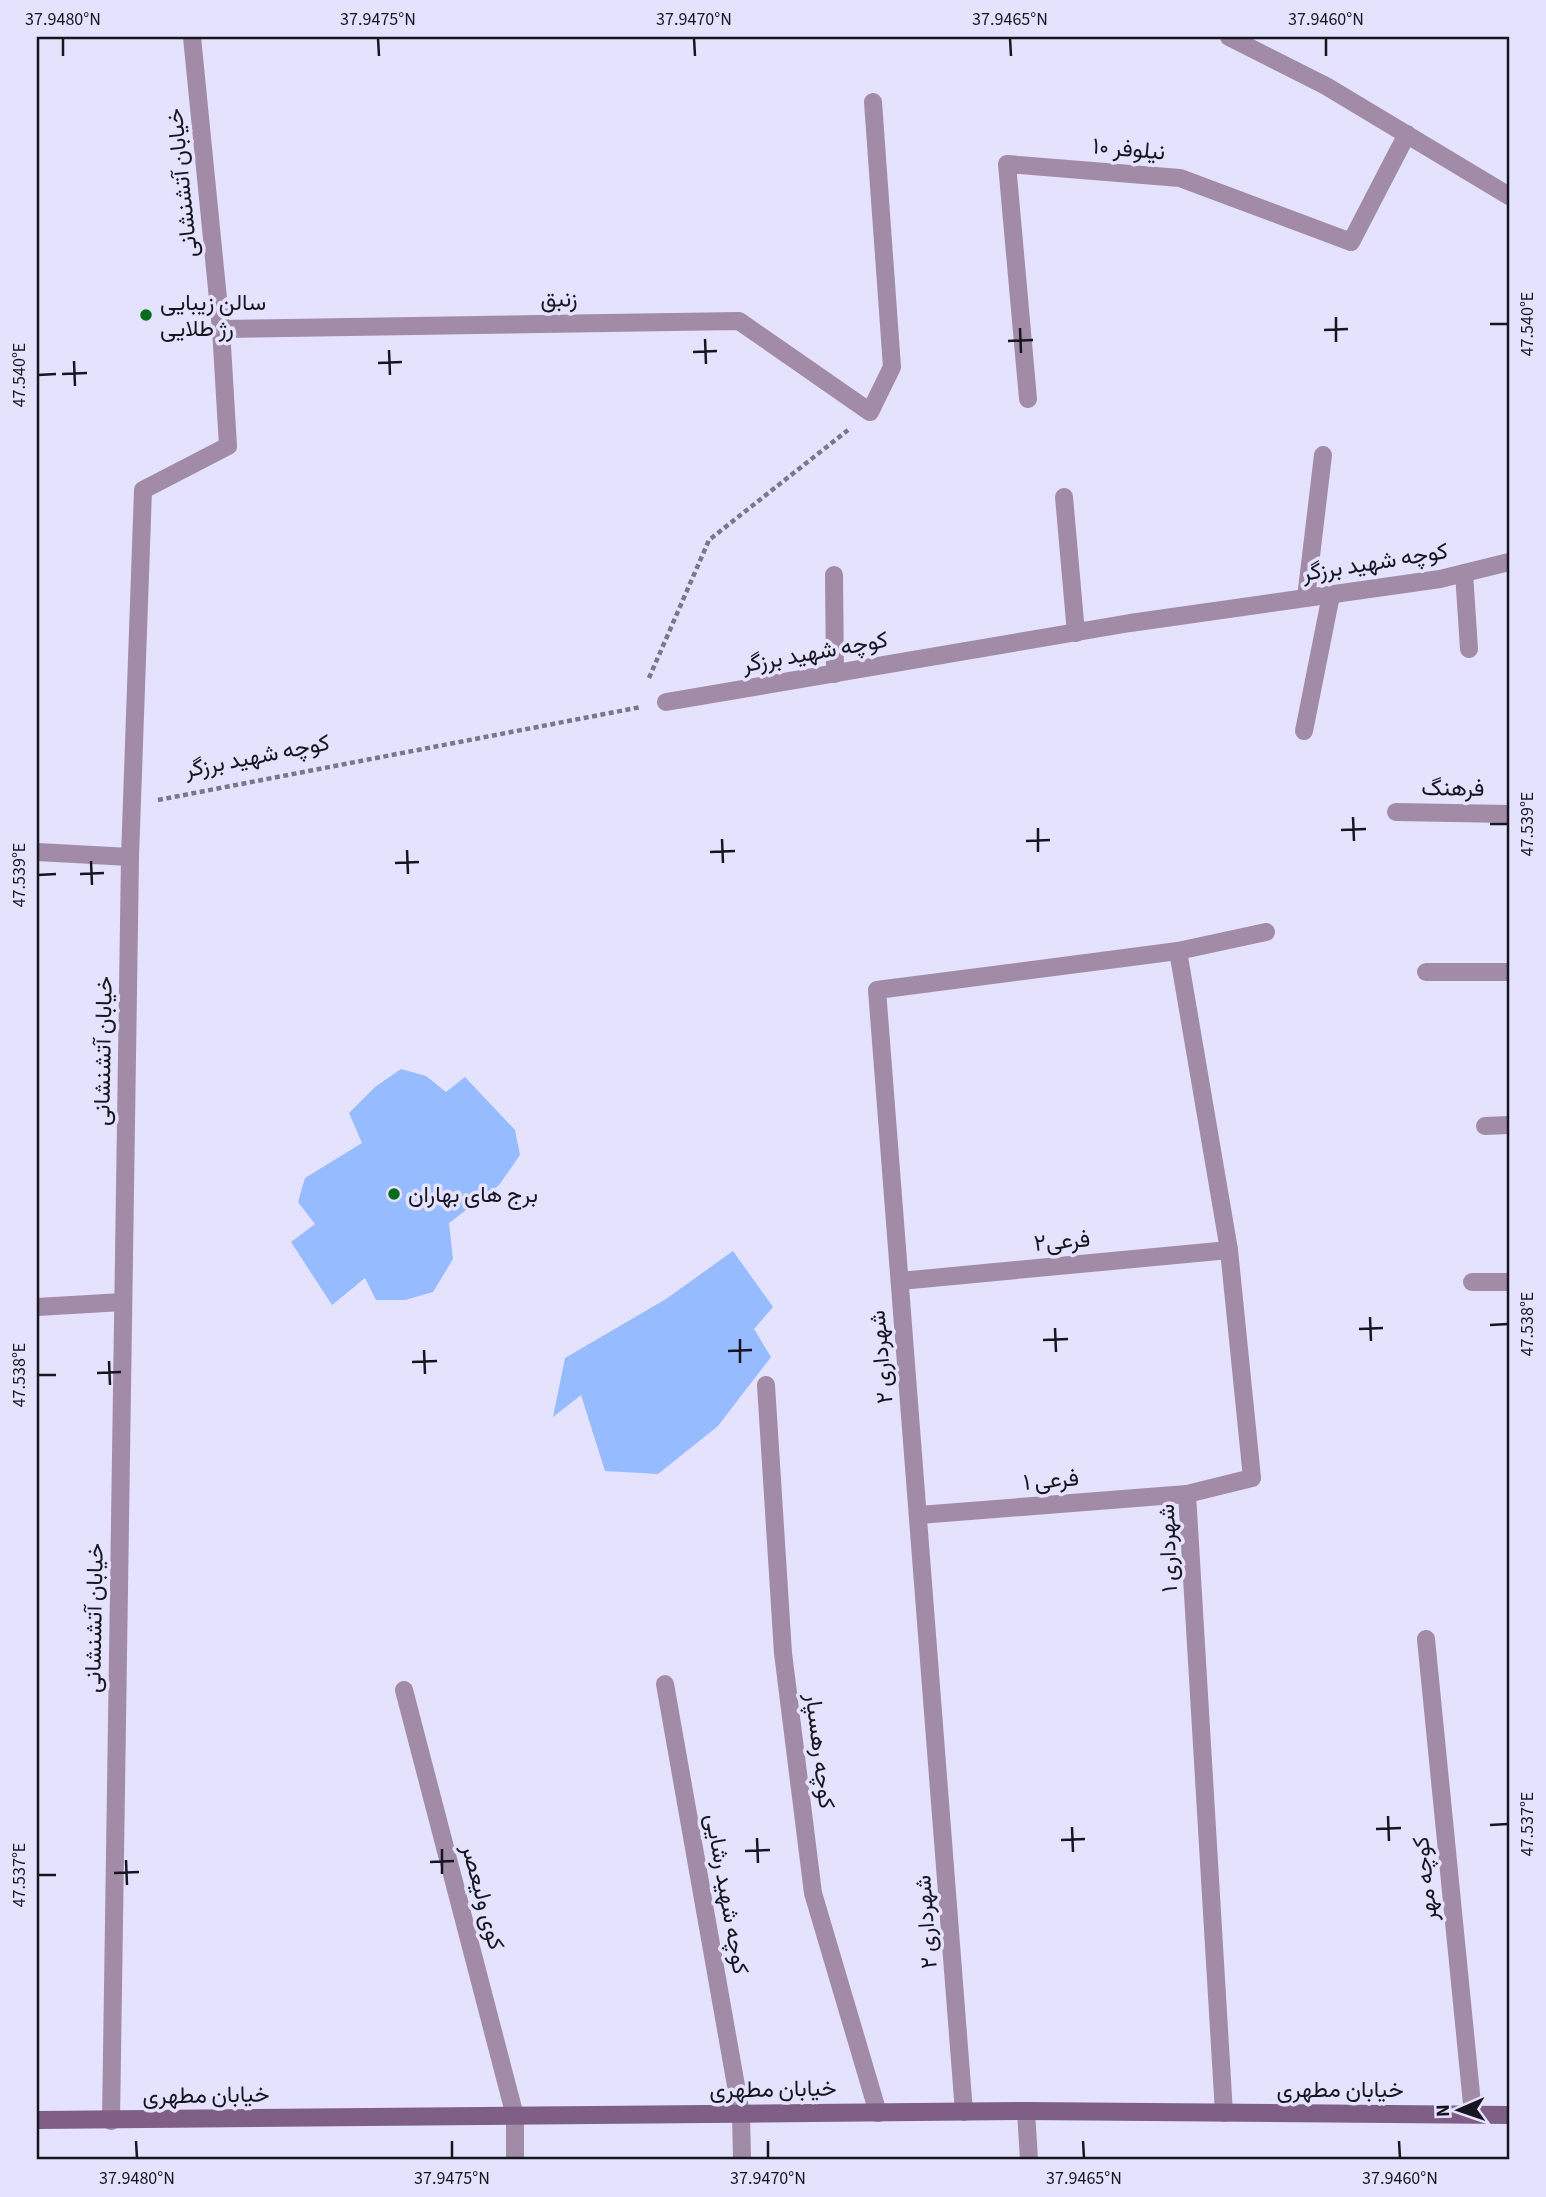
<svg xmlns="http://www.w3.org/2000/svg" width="1546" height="2197" viewBox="0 0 1546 2197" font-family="'Source Sans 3',Vazirmatn,sans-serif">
  <rect width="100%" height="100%" fill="#e5e2fd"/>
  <g fill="#96bcff">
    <path d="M 401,1069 L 426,1076 L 446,1092 L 465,1077 L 515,1130 L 520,1155 L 499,1185 L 449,1223 L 453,1259 L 433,1292 L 405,1300 L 376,1300 L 365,1278 L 332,1305 L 291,1242 L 315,1224 L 298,1202 L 305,1178 L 362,1143 L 349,1113 L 375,1087 Z"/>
    <path d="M 733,1251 L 773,1307 L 754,1329 L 771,1357 L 718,1426 L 658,1474 L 605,1471 L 581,1395 L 553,1417 L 565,1358 L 666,1299 Z"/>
  </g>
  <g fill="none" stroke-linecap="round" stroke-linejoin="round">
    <g stroke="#797789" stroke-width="4.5" stroke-dasharray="5 3.5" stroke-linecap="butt">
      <path d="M 649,678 L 709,540 L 848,430"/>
      <path d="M 158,800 L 641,707"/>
    </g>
    <g stroke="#a18ba6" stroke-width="18">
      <path d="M 1229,37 L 1326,86 L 1509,196"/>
      <path d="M 221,329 L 739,321 L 870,412 L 892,367 L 873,102"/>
      <path d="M 1028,399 L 1007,164 L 1180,178 L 1351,242 L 1407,134"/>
      <path d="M 1064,497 L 1076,633"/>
      <path d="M 1464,573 L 1469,649"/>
      <path d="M 834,575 L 835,674"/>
      <path d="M 1306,598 L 1323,455"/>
      <path d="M 666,702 L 1130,623 L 1440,579 L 1509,562"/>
      <path d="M 1304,731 L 1331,595"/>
      <path d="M 1396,812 L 1509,814"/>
      <path d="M 37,852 L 130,857"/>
      <path d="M 1178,951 L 1229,1250 L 1252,1478 L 1187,1494 L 1224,2113"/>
      <path d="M 1426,972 L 1509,972"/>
      <path d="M 1485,1126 L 1509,1125"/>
      <path d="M 900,1281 L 1229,1250"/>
      <path d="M 1472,1282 L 1509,1282"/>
      <path d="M 37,1307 L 123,1302"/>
      <path d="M 766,1385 L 783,1653 L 813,1893 L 878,2113"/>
      <path d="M 919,1515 L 1187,1494"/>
      <path d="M 1426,1639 L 1473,2114"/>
      <path d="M 665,1684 L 741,2114 L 742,2160"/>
      <path d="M 404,1690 L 515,2116 L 515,2160"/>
      <path d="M 964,2112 L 877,990 L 1178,951 L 1266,932"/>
      <path d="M 111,2121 L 130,857 L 143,490 L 228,446 L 221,329 L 192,37"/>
    </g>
    <path stroke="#a18ba6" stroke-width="18" d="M 1026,2111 L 1029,2160"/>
    <path stroke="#7f5f86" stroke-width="18" d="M 37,2120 L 1026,2111 L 1509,2115"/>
  </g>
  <path fill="none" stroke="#161520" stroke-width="2.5" d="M 63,38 L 63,56M 378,38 L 379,56M 694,38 L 695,56M 1010,38 L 1011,56M 1326,38 L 1326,56M 1336,317 L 1336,342M 1490,324 L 1508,324M 1020,328 L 1021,353M 1324,330 L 1348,329M 705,339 L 706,364M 1008,341 L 1033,340M 389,350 L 390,375M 693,352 L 717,351M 74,361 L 75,386M 378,363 L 402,362M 62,374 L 87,373M 38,375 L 56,374M 1353,817 L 1354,841M 1490,824 L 1508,824M 1038,828 L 1038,852M 1341,830 L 1366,829M 722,839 L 723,863M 1026,841 L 1050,840M 407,850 L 408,874M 710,852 L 735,851M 91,861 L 92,885M 395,863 L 419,862M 80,874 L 104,873M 38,875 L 56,874M 1370,1317 L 1371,1341M 1490,1325 L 1508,1324M 1055,1328 L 1056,1352M 1359,1329 L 1383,1328M 740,1339 L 740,1363M 1043,1340 L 1068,1339M 424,1350 L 425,1374M 728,1351 L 752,1350M 109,1361 L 110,1385M 412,1362 L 437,1361M 97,1373 L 121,1372M 38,1375 L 56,1375M 1388,1816 L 1389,1841M 1490,1825 L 1508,1824M 1072,1827 L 1073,1852M 1376,1829 L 1401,1828M 757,1838 L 758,1863M 1061,1840 L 1085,1839M 442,1849 L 442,1874M 745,1851 L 770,1850M 126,1860 L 127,1885M 430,1862 L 454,1861M 114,1873 L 139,1872M 38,1875 L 56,1875M 136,2141 L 137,2158M 452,2141 L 452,2158M 768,2141 L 768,2158M 1083,2141 L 1084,2158M 1399,2141 L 1400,2158"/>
  <g fill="#076c1a" stroke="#e5e2fd" stroke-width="2.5">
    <circle cx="146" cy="315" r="7"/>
    <circle cx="394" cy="1194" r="7"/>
  </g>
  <g text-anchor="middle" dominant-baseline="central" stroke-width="7" stroke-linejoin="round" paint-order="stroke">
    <g font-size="23" fill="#161520" stroke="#e5e2fd">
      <text transform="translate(1129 149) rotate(5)">نیلوفر ۱۰</text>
      <text transform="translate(182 183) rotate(-96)">خیابان آتشنشانی</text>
      <text transform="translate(559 299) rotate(-1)">زنبق</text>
      <text transform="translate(1375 562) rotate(-9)">کوچه شهید برزگر</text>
      <text transform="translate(815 652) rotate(-10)">کوچه شهید برزگر</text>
      <text transform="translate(257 756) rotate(-11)">کوچه شهید برزگر</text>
      <text transform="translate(1453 788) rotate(1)">فرهنگ</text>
      <text transform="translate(103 1051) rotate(-89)">خیابان آتشنشانی</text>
      <text transform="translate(1062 1241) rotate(-5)">فرعی۲</text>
      <text transform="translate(881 1357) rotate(-95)">شهرداری ۲</text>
      <text transform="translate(1051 1480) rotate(-5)">فرعی ۱</text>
      <text transform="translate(1168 1548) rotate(-92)">شهرداری ۱</text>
      <text transform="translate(94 1618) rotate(-89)">خیابان آتشنشانی</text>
      <text transform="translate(820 1751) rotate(83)">کوچه رهسپار</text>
      <text transform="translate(1425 1879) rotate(-96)">کوچه مهر</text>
      <text transform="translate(727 1894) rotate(80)">کوچه شهید رشایی</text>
      <text transform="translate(483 1897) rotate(75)">کوی ولیعصر</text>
      <text transform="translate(926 1922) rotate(-94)">شهرداری ۲</text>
      <text transform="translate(773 2089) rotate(-1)">خیابان مطهری</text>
      <text x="1340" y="2089">خیابان مطهری</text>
      <text transform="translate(206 2095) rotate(-1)">خیابان مطهری</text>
    </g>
    <g font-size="23" fill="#161520" stroke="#e5e2fd" text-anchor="start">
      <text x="160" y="302">سالن زیبایی<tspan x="160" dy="26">رژ طلایی</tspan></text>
      <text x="408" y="1194">برج های بهاران</text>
    </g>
  </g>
  <rect width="1546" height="2197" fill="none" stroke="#e5e2fd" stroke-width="77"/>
  <g transform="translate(1459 2110) rotate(268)" stroke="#e5e2fd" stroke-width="5" paint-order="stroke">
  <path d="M0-5L12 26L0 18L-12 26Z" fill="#161520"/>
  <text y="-10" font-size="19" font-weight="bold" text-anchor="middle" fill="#161520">N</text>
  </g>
  <rect x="38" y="38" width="1470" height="2120" fill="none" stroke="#161520" stroke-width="2.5"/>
  <g font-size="18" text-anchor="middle" fill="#161520">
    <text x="63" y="25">37.9480°N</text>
    <text x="378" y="25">37.9475°N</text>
    <text x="694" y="25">37.9470°N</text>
    <text x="1010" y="25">37.9465°N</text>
    <text x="1326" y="25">37.9460°N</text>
    <text transform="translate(1527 324) rotate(-90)" y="6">47.540°E</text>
    <text transform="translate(19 375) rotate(-90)" y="6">47.540°E</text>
    <text transform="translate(1527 824) rotate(-90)" y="6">47.539°E</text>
    <text transform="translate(19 875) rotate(-90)" y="6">47.539°E</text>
    <text transform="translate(1527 1324) rotate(-90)" y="6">47.538°E</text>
    <text transform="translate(19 1375) rotate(-90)" y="6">47.538°E</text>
    <text transform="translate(1527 1824) rotate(-90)" y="6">47.537°E</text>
    <text transform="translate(19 1875) rotate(-90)" y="6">47.537°E</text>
    <text x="137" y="2184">37.9480°N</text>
    <text x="452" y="2184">37.9475°N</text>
    <text x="768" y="2184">37.9470°N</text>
    <text x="1084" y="2184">37.9465°N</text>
    <text x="1400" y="2184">37.9460°N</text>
  </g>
</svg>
